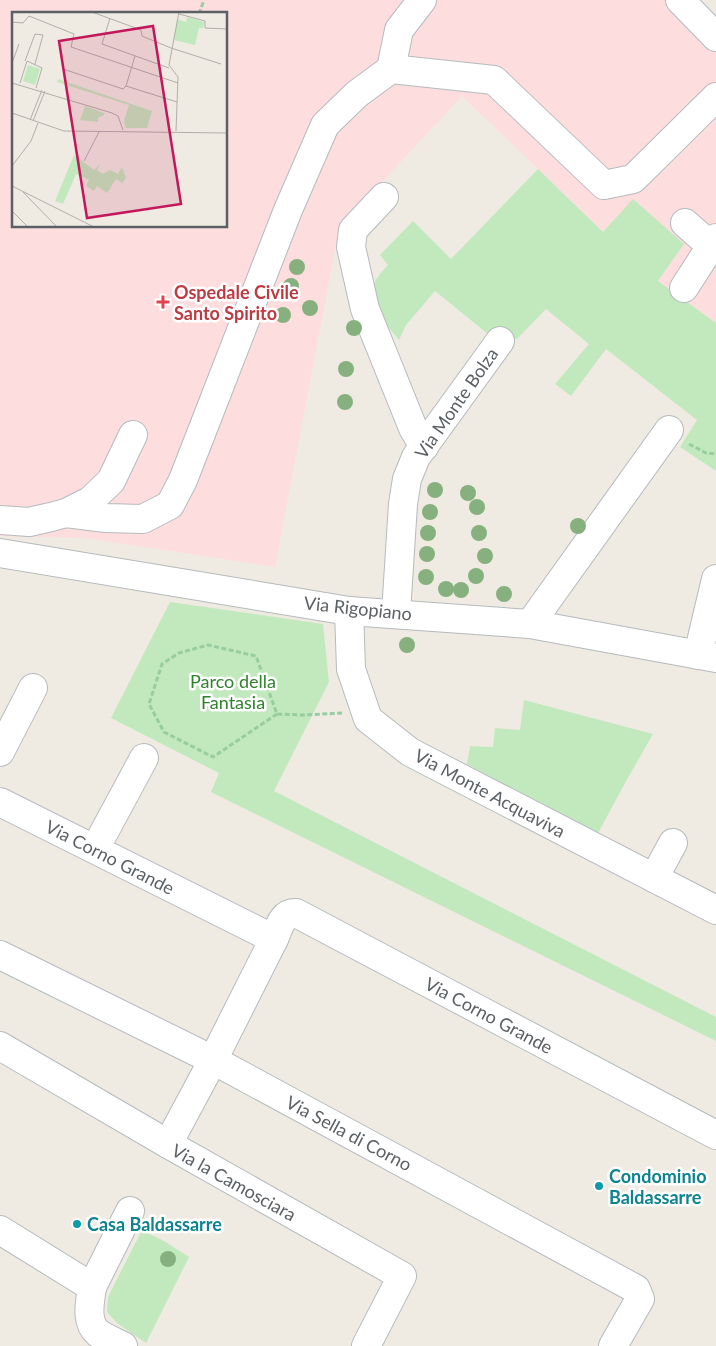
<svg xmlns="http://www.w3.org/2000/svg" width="716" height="1346" viewBox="0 0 716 1346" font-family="Lato,sans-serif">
  <rect width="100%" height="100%" fill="#efebe2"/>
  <path fill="#fddddd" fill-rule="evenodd" d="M 0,0 L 698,0 L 716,19 L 716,323 L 658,281 L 684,244 L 604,232 L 462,96 L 339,228 L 275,567 L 85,538 L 0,536 ZM 14,14 L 226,14 L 226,226 L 14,226 Z"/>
  <g fill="#c1e9bd">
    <path d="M 538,169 L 603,232 L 633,199 L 684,244 L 658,281 L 716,323 L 716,471 L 680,447 L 697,420 L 606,349 L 571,396 L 555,384 L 589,344 L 546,309 L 517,339 L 488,334 L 435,291 L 406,325 L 399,340 L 384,322 L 372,287 L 379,275 L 388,265 L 380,255 L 413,221 L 451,259 Z"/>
    <path d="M 170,602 L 323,624 L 329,682 L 274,791 L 716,1017 L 716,1041 L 211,792 L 219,773 L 111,718 Z"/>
    <path d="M 524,700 L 653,734 L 625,783 L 597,835 L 467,764 L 470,746 L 493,747 L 495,728 L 520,730 Z"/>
    <path d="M 142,1230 L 164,1241 L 189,1257 L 146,1343 L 117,1323 L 107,1312 L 108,1297 Z"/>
  </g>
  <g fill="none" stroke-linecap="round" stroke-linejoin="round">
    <defs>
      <g id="minor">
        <path d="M 422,0 L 399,30 L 391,69 L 494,80 L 604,185 L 633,179 L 716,97"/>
        <path d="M 680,0 L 716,37"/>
        <path d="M 384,197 L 353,230 L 351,247 L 365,309 L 413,428 L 424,447"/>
        <path d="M 685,223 L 711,246 L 716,238"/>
        <path d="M 684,288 L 711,246"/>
        <path d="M 66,513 L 106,518 L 143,519 L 170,505 L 183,480 L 288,210 L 325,125 L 357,94 L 391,69"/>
        <path d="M 0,520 L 29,522 L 51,517 L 66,513 L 90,501 L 111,481 L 133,435"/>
        <path d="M 0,553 L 349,611 L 530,624 L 716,658"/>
        <path d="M 349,611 L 351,669 L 368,719 L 410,752 L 716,910"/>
        <path d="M 396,613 L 403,504 L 407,479 L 416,457 L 500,341"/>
        <path d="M 530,624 L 669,430"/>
        <path d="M 698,655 L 716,579"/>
        <path d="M 0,752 L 33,688"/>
        <path d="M 0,802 L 274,939 L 213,1060 L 168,1144"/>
        <path d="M 95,849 L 144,758"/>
        <path d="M 654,878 L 673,843"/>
        <path d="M 274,939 C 279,928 282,912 296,913 L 716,1135"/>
        <path d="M 0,955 L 213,1060 L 636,1289 L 640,1299 L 613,1346"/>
        <path d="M 0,1046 L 168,1144 L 402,1276 L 366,1346"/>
        <path d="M 0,1230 L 92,1287 C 90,1302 85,1322 98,1333 C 105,1338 115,1342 123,1346"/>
        <path d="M 92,1287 L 130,1211"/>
      </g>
    </defs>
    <use href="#minor" stroke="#b5babe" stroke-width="30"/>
    <g stroke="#97cda1" stroke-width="3" stroke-dasharray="5 2.5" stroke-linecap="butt">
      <path d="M 199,14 L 204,0"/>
      <path d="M 689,444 L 706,453 L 716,454"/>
      <path d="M 277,714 L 213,757 L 164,732 L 149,704 L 162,664 L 179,653 L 208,645 L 256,656 L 277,714 L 303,715 L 342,713"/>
    </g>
    <use href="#minor" stroke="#fff" stroke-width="28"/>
  </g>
  <g fill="#86b17e">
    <circle cx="297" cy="267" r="8"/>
    <circle cx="291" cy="286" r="8"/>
    <circle cx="310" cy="308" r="8"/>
    <circle cx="283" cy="315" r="8"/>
    <circle cx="354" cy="328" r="8"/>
    <circle cx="346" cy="369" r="8"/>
    <circle cx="345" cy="402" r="8"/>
    <circle cx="435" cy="490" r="8"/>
    <circle cx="468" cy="493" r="8"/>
    <circle cx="477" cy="507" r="8"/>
    <circle cx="430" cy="512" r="8"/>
    <circle cx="578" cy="526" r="8"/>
    <circle cx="428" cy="533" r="8"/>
    <circle cx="479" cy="533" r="8"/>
    <circle cx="427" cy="554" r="8"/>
    <circle cx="485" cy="556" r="8"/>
    <circle cx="476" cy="576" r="8"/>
    <circle cx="426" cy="577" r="8"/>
    <circle cx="446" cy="589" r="8"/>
    <circle cx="461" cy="590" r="8"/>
    <circle cx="504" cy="594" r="8"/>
    <circle cx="407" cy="645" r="8"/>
    <circle cx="168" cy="1259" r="8"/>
  </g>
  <path fill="#e0444e" stroke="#fff" stroke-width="2" d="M160.5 294.5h5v5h5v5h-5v5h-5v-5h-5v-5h5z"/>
  <g fill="#0f9aa8" stroke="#fff" stroke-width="2">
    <circle cx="599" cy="1186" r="5"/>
    <circle cx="77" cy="1224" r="5"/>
  </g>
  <g text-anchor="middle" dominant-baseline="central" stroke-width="5" stroke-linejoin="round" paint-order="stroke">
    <g font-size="18" font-weight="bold" fill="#be3a42" stroke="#fff" text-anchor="start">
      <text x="174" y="292">Ospedale Civile<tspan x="174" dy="21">Santo Spirito</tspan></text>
    </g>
    <g font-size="18" fill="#5b6065" stroke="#fff">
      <text transform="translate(456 403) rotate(-55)">Via Monte Bolza</text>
      <text transform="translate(358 608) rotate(6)">Via Rigopiano</text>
      <text transform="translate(490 793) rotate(28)">Via Monte Acquaviva</text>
      <text transform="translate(110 857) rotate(27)">Via Corno Grande</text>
      <text transform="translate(489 1015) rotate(28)">Via Corno Grande</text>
      <text transform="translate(349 1133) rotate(28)">Via Sella di Corno</text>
      <text transform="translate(234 1182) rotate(29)">Via la Camosciara</text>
    </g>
    <g font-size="18" fill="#31822d" stroke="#fff">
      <text x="233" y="681">Parco della<tspan x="233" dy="21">Fantasia</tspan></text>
    </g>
    <g font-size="18" font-weight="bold" fill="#0d838f" stroke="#fff" text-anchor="start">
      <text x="609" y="1176">Condominio<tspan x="609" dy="21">Baldassarre</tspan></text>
      <text x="87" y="1224">Casa Baldassarre</text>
    </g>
  </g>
  <g transform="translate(12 12)">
    <rect width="215" height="215" fill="#efebe2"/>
    <path d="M 175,5 L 192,10 L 191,16 L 187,16 L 183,33 L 162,28 L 165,7 L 174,10 ZM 16,53 L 28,57 L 23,73 L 11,69 ZM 46,67 L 140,99 L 135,116 L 114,116 L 112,109 L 117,93 L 45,70 ZM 73,94 L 92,101 L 92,103 L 86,106 L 86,110 L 68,108 ZM 62,143 L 82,158 L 88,152 L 85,158 L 91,162 L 98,158 L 106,162 L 110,155 L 114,166 L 110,171 L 104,167 L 95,181 L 85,174 L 82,179 L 74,174 L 77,168 L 64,162 L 51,192 L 43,189 Z" fill="#c1e9bd"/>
    <path fill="none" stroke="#b0afac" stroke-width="1" d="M 80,0 L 129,18 L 130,24 L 159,36 L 209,52M 167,2 L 193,9 L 193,16 L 215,17M 98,6 L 90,32 L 157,56M 0,10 L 11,11 L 17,4 L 62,22 L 59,35 L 166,71M 123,44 L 114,74 L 165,90M 13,49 L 23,22 L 31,23 L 23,52M 0,51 L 7,32M 51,57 L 111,77 L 114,74M 0,71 L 100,101 L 106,104 L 111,118M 8,71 L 15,49 L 30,56 L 24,76M 0,101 L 52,119 L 215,121M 18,108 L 30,78M 21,109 L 33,79M 164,119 L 166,65 L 157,53 L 167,0M 72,149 L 87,120M 0,154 L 19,129 L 26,111M 0,174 L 82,215M 11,180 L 45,215M 0,199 L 16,215"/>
    <path fill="#c2185b" fill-opacity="0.15" stroke="#c2185b" stroke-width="2.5" d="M 141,14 L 169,192 L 75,206 L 47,29 Z"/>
    <rect width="215" height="215" fill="none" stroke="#5b6065" stroke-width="2.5"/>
  </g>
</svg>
